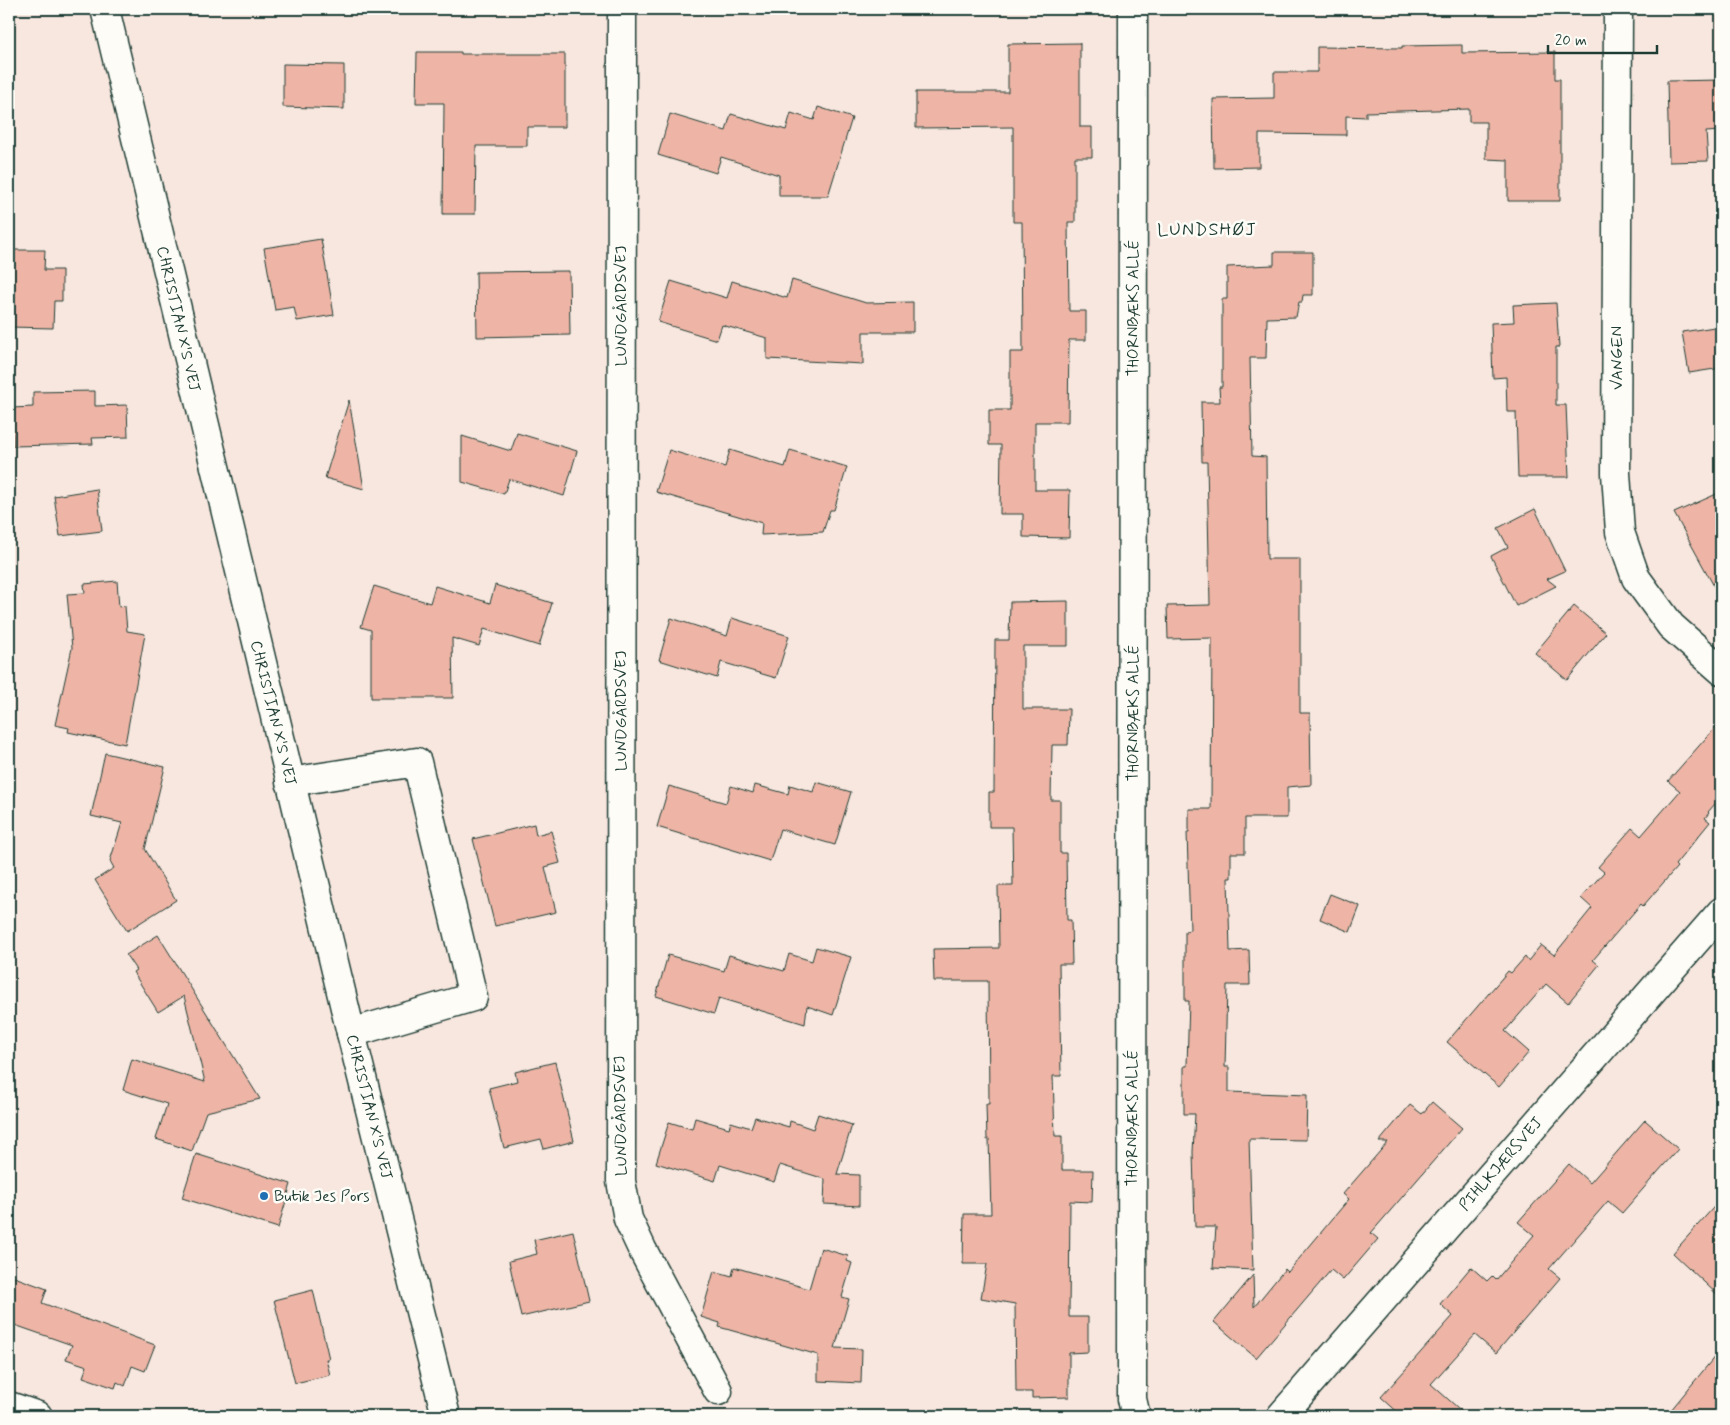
<svg xmlns="http://www.w3.org/2000/svg" width="1730" height="1425" viewBox="0 0 1730 1425" font-family="Mynerve,sans-serif">
  <rect width="100%" height="100%" fill="#f8e7df"/>
  <filter id="ink" filterUnits="userSpaceOnUse"><feTurbulence type="fractalNoise" baseFrequency=".02" numOctaves="2"/><feDisplacementMap in="SourceGraphic" scale="10" xChannelSelector="R" yChannelSelector="G"/><feConvolveMatrix kernelMatrix="1 2 1 2 8 2 1 2 1" color-interpolation-filters="sRGB"/></filter>
  <g filter="url(#ink)">
    <g fill="#eeb5a6" stroke="#1f3d34">
      <path d="M 1080,43 L 1080,127 L 1092,127 L 1092,157 L 1075,157 L 1075,222 L 1068,222 L 1069,311 L 1086,311 L 1086,340 L 1069,340 L 1068,422 L 1035,422 L 1035,490 L 1070,490 L 1069,538 L 1023,537 L 1023,514 L 1000,514 L 1001,445 L 989,445 L 989,410 L 1010,410 L 1010,352 L 1023,352 L 1022,222 L 1013,222 L 1013,127 L 916,128 L 916,92 L 1008,92 L 1008,44 Z"/>
      <path d="M 1462,45 L 1462,53 L 1555,52 L 1555,79 L 1560,79 L 1560,201 L 1508,201 L 1508,160 L 1486,159 L 1486,122 L 1469,122 L 1469,109 L 1366,112 L 1366,117 L 1346,116 L 1346,135 L 1259,134 L 1259,167 L 1214,168 L 1213,99 L 1274,98 L 1274,72 L 1317,72 L 1317,47 L 1402,48 L 1402,46 Z"/>
      <path d="M 417,52 L 461,52 L 461,54 L 565,54 L 565,127 L 527,127 L 527,146 L 476,146 L 475,214 L 443,214 L 444,103 L 416,103 Z"/>
      <path d="M 283,64 L 344,65 L 344,109 L 283,107 Z"/>
      <path d="M 1721,80 L 1721,131 L 1706,132 L 1708,161 L 1669,162 L 1667,81 Z"/>
      <path d="M 818,107 L 852,118 L 828,196 L 779,196 L 779,175 L 721,157 L 716,173 L 658,155 L 670,114 L 726,131 L 731,114 L 786,130 L 791,113 L 814,120 Z"/>
      <path d="M 321,239 L 334,315 L 297,321 L 294,307 L 275,310 L 264,248 Z"/>
      <path d="M 9,250 L 45,250 L 44,270 L 62,270 L 62,301 L 54,301 L 53,328 L 9,327 Z"/>
      <path d="M 1274,252 L 1313,252 L 1313,295 L 1303,295 L 1302,302 L 1299,302 L 1296,317 L 1267,318 L 1266,358 L 1250,358 L 1252,456 L 1266,457 L 1267,559 L 1300,559 L 1300,713 L 1310,713 L 1311,785 L 1287,787 L 1287,818 L 1245,818 L 1245,853 L 1231,853 L 1231,878 L 1228,878 L 1230,951 L 1249,950 L 1250,985 L 1227,985 L 1225,1067 L 1229,1067 L 1229,1092 L 1307,1095 L 1306,1140 L 1249,1139 L 1253,1270 L 1213,1268 L 1216,1227 L 1195,1227 L 1193,1152 L 1195,1114 L 1184,1114 L 1184,1066 L 1187,1066 L 1189,1001 L 1185,1001 L 1185,931 L 1190,930 L 1187,832 L 1189,832 L 1189,809 L 1211,809 L 1212,638 L 1168,639 L 1167,606 L 1210,605 L 1207,462 L 1202,462 L 1201,402 L 1220,402 L 1219,387 L 1222,387 L 1222,299 L 1227,299 L 1227,267 L 1274,265 Z"/>
      <path d="M 569,271 L 570,335 L 477,337 L 476,272 Z"/>
      <path d="M 792,280 L 866,303 L 913,302 L 913,332 L 863,332 L 863,364 L 767,359 L 767,338 L 722,325 L 717,340 L 658,322 L 671,281 L 727,298 L 732,281 L 787,298 Z"/>
      <path d="M 1556,303 L 1559,347 L 1556,347 L 1556,405 L 1566,405 L 1569,477 L 1518,477 L 1516,412 L 1507,412 L 1506,377 L 1493,378 L 1491,323 L 1514,322 L 1513,305 Z"/>
      <path d="M 1721,326 L 1721,368 L 1689,373 L 1682,332 Z"/>
      <path d="M 95,391 L 95,406 L 127,405 L 128,437 L 92,438 L 93,444 L 13,446 L 12,408 L 33,407 L 33,392 Z"/>
      <path d="M 349,400 L 364,489 L 325,478 Z"/>
      <path d="M 517,433 L 577,451 L 564,496 L 509,479 L 504,494 L 462,482 L 462,436 L 511,451 Z"/>
      <path d="M 669,450 L 725,467 L 730,450 L 785,467 L 790,450 L 847,467 L 834,510 L 830,510 L 823,532 L 761,535 L 762,523 L 656,492 Z"/>
      <path d="M 97,489 L 102,531 L 60,536 L 54,496 Z"/>
      <path d="M 1721,492 L 1721,599 L 1674,513 Z"/>
      <path d="M 1535,509 L 1565,571 L 1547,579 L 1556,586 L 1516,606 L 1491,556 L 1508,547 L 1498,528 Z"/>
      <path d="M 117,581 L 119,607 L 125,606 L 127,631 L 145,634 L 125,744 L 68,732 L 69,728 L 55,725 L 72,648 L 67,594 L 85,593 L 84,584 Z"/>
      <path d="M 495,585 L 552,603 L 539,646 L 484,629 L 479,646 L 452,638 L 453,698 L 371,698 L 371,630 L 361,627 L 374,586 L 430,603 L 435,586 L 490,603 Z"/>
      <path d="M 1068,601 L 1068,646 L 1023,646 L 1023,709 L 1069,709 L 1068,745 L 1052,745 L 1051,800 L 1060,800 L 1060,853 L 1066,853 L 1067,920 L 1071,920 L 1072,964 L 1059,964 L 1061,1076 L 1053,1076 L 1055,1136 L 1062,1136 L 1062,1170 L 1093,1170 L 1092,1202 L 1070,1201 L 1069,1317 L 1088,1317 L 1088,1352 L 1069,1353 L 1069,1397 L 1032,1398 L 1032,1392 L 1016,1392 L 1015,1304 L 981,1298 L 987,1264 L 963,1264 L 964,1214 L 991,1214 L 989,1139 L 987,1140 L 986,1104 L 989,1104 L 988,981 L 934,981 L 933,949 L 999,948 L 998,886 L 1013,886 L 1012,827 L 989,827 L 989,792 L 994,792 L 995,640 L 1009,640 L 1010,602 Z"/>
      <path d="M 1574,606 L 1606,633 L 1567,680 L 1535,653 Z"/>
      <path d="M 671,618 L 727,636 L 732,618 L 789,636 L 776,678 L 721,662 L 717,678 L 659,660 Z"/>
      <path d="M 1721,721 L 1721,797 L 1708,812 L 1709,813 L 1705,818 L 1710,822 L 1675,865 L 1677,867 L 1643,906 L 1641,904 L 1593,960 L 1599,965 L 1568,1003 L 1546,984 L 1505,1031 L 1529,1052 L 1499,1087 L 1447,1042 L 1508,971 L 1511,973 L 1525,957 L 1528,961 L 1541,945 L 1554,955 L 1592,908 L 1581,898 L 1604,872 L 1598,867 L 1632,828 L 1641,836 L 1680,791 L 1668,781 Z"/>
      <path d="M 105,753 L 165,767 L 145,849 L 176,900 L 127,931 L 95,880 L 114,868 L 110,861 L 122,823 L 91,816 Z"/>
      <path d="M 816,782 L 851,792 L 835,845 L 780,829 L 770,861 L 657,827 L 669,786 L 726,803 L 731,786 L 753,793 L 755,785 L 788,794 L 790,785 L 813,792 Z"/>
      <path d="M 534,824 L 536,835 L 551,831 L 560,863 L 545,867 L 556,912 L 495,926 L 473,839 Z"/>
      <path d="M 1330,894 L 1360,906 L 1350,932 L 1320,919 Z"/>
      <path d="M 158,935 L 260,1099 L 206,1112 L 192,1151 L 156,1139 L 167,1104 L 123,1090 L 132,1059 L 205,1082 L 184,996 L 158,1012 L 133,972 L 136,970 L 126,955 Z"/>
      <path d="M 816,947 L 851,957 L 833,1015 L 807,1006 L 805,1024 L 719,998 L 714,1014 L 656,996 L 668,955 L 724,971 L 729,955 L 784,971 L 789,954 L 812,961 Z"/>
      <path d="M 555,1062 L 574,1141 L 544,1149 L 541,1139 L 504,1148 L 489,1088 L 517,1081 L 515,1072 Z"/>
      <path d="M 1432,1102 L 1462,1128 L 1371,1233 L 1378,1239 L 1343,1280 L 1331,1270 L 1256,1358 L 1214,1322 L 1253,1275 L 1254,1307 L 1285,1269 L 1288,1272 L 1349,1199 L 1343,1194 L 1388,1142 L 1379,1142 L 1410,1105 L 1422,1114 Z"/>
      <path d="M 818,1114 L 852,1125 L 837,1174 L 859,1175 L 859,1206 L 824,1204 L 825,1179 L 780,1165 L 774,1182 L 720,1165 L 715,1181 L 656,1163 L 669,1122 L 692,1129 L 695,1118 L 729,1128 L 731,1122 L 751,1128 L 755,1117 L 789,1127 L 790,1121 L 813,1129 Z"/>
      <path d="M 1645,1120 L 1678,1149 L 1622,1213 L 1608,1201 L 1549,1269 L 1560,1278 L 1496,1353 L 1475,1335 L 1431,1384 L 1467,1416 L 1402,1416 L 1381,1397 L 1453,1316 L 1440,1304 L 1471,1267 L 1487,1281 L 1492,1276 L 1496,1280 L 1534,1235 L 1518,1222 L 1569,1164 L 1590,1183 Z"/>
      <path d="M 196,1154 L 291,1184 L 278,1228 L 182,1198 Z"/>
      <path d="M 1721,1199 L 1721,1298 L 1673,1253 Z"/>
      <path d="M 573,1231 L 589,1301 L 521,1317 L 509,1261 L 537,1254 L 534,1240 Z"/>
      <path d="M 821,1248 L 848,1256 L 847,1261 L 852,1263 L 842,1297 L 849,1299 L 835,1348 L 862,1349 L 861,1383 L 818,1381 L 818,1355 L 719,1327 L 720,1323 L 701,1317 L 714,1271 L 732,1276 L 734,1267 L 809,1289 Z"/>
      <path d="M 9,1275 L 47,1289 L 42,1303 L 155,1345 L 145,1371 L 132,1366 L 125,1386 L 117,1382 L 115,1388 L 83,1377 L 87,1366 L 66,1359 L 72,1345 L 9,1323 Z"/>
      <path d="M 313,1290 L 329,1359 L 326,1359 L 330,1375 L 295,1383 L 274,1300 Z"/>
      <path d="M 1721,1349 L 1721,1416 L 1666,1416 Z"/>
    </g>
    <g fill="none" stroke-linecap="round" stroke-linejoin="round">
      <defs>
        <g id="minor">
          <path d="M 105,9 L 351,1033 L 446,1416"/>
          <path d="M 622,9 L 621,1181 L 628,1219 L 642,1249 L 718,1391"/>
          <path d="M 1133,9 L 1132,1399 L 1136,1416"/>
          <path d="M 1618,9 L 1616,473 L 1620,532 L 1636,578 L 1671,626 L 1721,670"/>
          <path d="M 290,782 L 417,762 L 473,997 L 351,1033"/>
          <path d="M 9,1406 L 38,1416"/>
          <path d="M 1281,1416 L 1721,912"/>
        </g>
      </defs>
      <use href="#minor" stroke="#1f3d34" stroke-width="31"/>
      <use href="#minor" stroke="#fdfcf7" stroke-width="28"/>
    </g>
  </g>
  <circle fill="#1f6fb2" stroke="#fdfcf7" stroke-width="2" cx="264" cy="1196" r="5"/>
  <g text-anchor="middle" dominant-baseline="central" stroke-width="5" stroke-linejoin="round" paint-order="stroke">
    <g font-size="16" fill="#1f3d34" stroke="#fdfcf7">
      <text transform="translate(621 306) rotate(-90)">LUNDGÅRDSVEJ</text>
      <text transform="translate(1133 308) rotate(-90)">THORNBÆKS ALLÉ</text>
      <text transform="translate(178 319) rotate(77)">CHRISTIAN X'S VEJ</text>
      <text transform="translate(1617 358) rotate(-90)">VANGEN</text>
      <text transform="translate(621 711) rotate(-90)">LUNDGÅRDSVEJ</text>
      <text transform="translate(273 713) rotate(76)">CHRISTIAN X'S VEJ</text>
      <text transform="translate(1133 713) rotate(-90)">THORNBÆKS ALLÉ</text>
      <text transform="translate(369 1107) rotate(76)">CHRISTIAN X'S VEJ</text>
      <text transform="translate(621 1116) rotate(-91)">LUNDGÅRDSVEJ</text>
      <text transform="translate(1132 1118) rotate(-90)">THORNBÆKS ALLÉ</text>
      <text transform="translate(1501 1164) rotate(-49)">PIHLKJÆRSVEJ</text>
    </g>
    <g font-size="16" fill="#1f3d34" stroke="#fdfcf7" text-anchor="start">
      <text x="274" y="1196">Butik Jes Pors</text>
    </g>
    <g font-size="18" letter-spacing="1" fill="#1f3d34" stroke="#fdfcf7">
      <text x="1207" y="230">LUNDSHØJ</text>
    </g>
  </g>
  <rect width="1730" height="1425" fill="none" stroke="#fdfcf7" stroke-width="30"/>
  <rect x="15" y="15" width="1700" height="1395" fill="none" stroke="#1f3d34" stroke-width="2" filter="url(#ink)"/>
  <path d="M1548 45v8h109v-8" fill="none" stroke="#1f3d34" stroke-width="2.5"/>
  <text x="1555" y="45" font-size="15" fill="#1f3d34" stroke="#fdfcf7" stroke-width="4" paint-order="stroke">20 m</text>
</svg>
